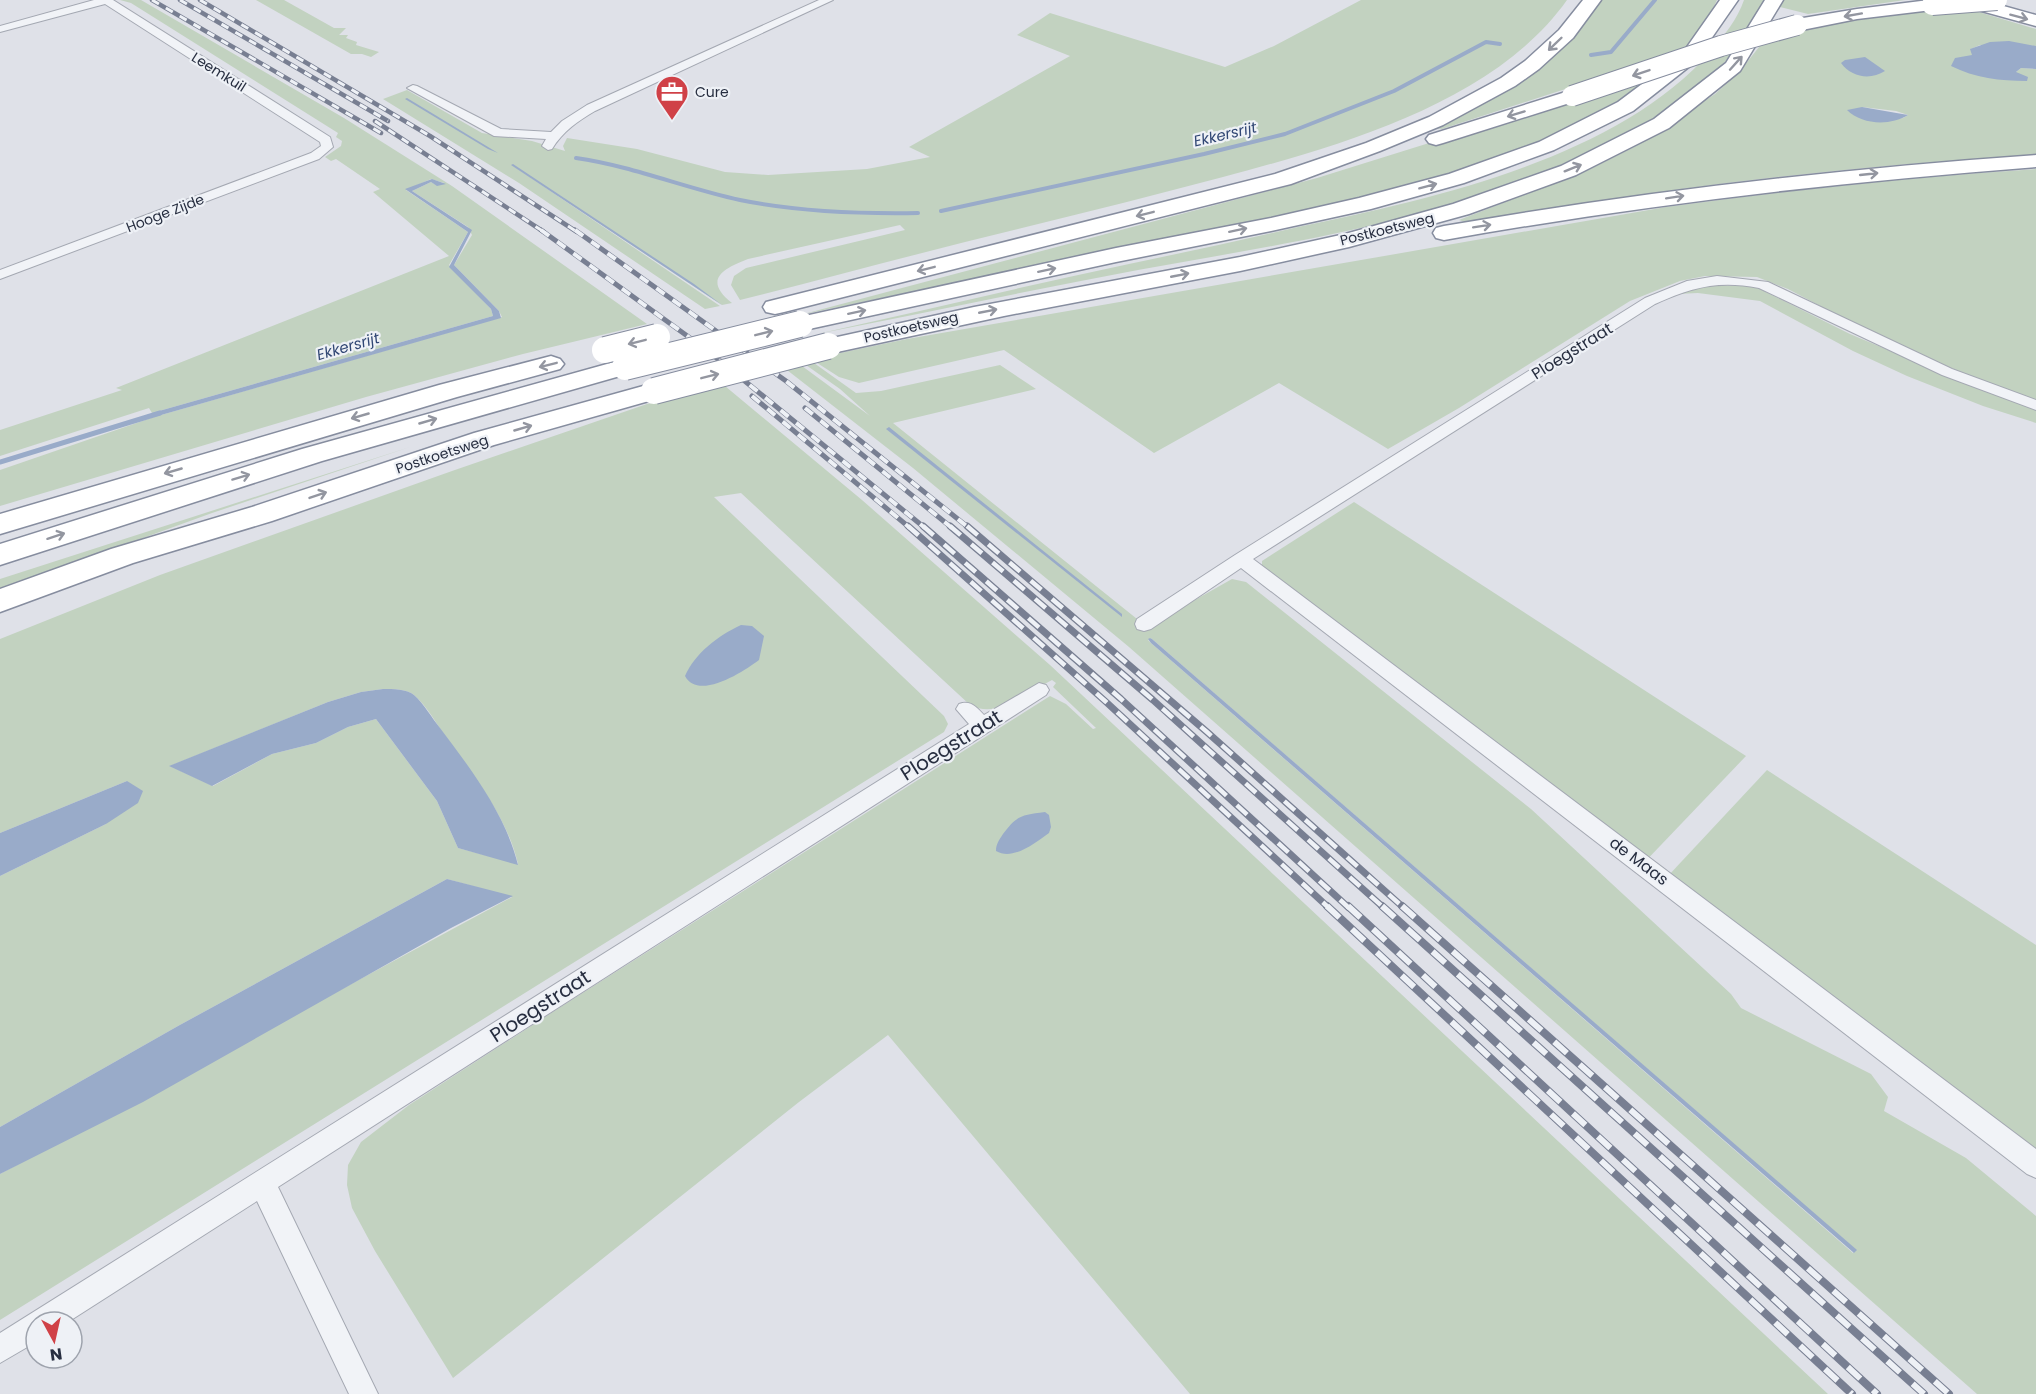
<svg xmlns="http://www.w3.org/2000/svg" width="2036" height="1394" viewBox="0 0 2036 1394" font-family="Poppins,sans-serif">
  <rect width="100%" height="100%" fill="#dfe1e8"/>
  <g fill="#c2d2c0" fill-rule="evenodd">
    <path d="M 120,0 L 141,0 L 344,118 L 452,186 L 647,324 L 523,354 L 366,397 L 0,506 L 0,470 L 154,417 L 502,317 L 499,311 L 454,265 L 472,235 L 468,227 L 412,191 L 431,182 L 436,185 L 444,183 L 431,179 L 406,190 L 468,232 L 449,265 L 491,309 L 493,316 L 152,413 L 149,408 L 0,456 L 0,430 L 122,390 L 116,388 L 449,256 L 373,192 L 380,189 L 336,159 L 331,161 L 325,157 L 341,146 L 342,141 L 336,137 L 338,133 L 131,3 Z"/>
    <path d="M 256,0 L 284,0 L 334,28 L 346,28 L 339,35 L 348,35 L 346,38 L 357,42 L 356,45 L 379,52 L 371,57 L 362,54 L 351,54 Z"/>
    <path d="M 1361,0 L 1567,0 C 1494,103 1339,146 1223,177 C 1158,194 1092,211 1026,227 C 930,250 836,276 740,300 L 731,285 L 734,276 L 746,268 L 905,230 L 900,225 L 748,259 C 722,269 703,280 732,303 L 722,305 L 512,165 L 720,306 L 705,309 L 519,183 L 383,99 L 407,90 L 482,133 L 532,141 L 565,151 L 563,146 L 567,138 L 637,149 L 725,172 L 768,175 L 867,169 L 930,157 L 909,147 L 1070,56 L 1017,35 L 1050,13 L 1225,67 L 1274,46 Z"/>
    <path d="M 1601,0 L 1717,0 C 1664,121 1455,175 1338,203 L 800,315 L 1317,178 L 1551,105 L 1574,104 L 1590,81 L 1442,129 L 1433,128 C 1498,97 1559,60 1601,0 Z"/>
    <path d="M 1744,0 L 1765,0 C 1745,33 1727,66 1697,91 C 1675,110 1647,123 1622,137 C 1471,217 1304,240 1138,270 C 1031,290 924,313 817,334 C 921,311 1025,286 1129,264 C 1186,252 1242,240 1298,227 C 1433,199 1618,158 1711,51 C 1725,34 1737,20 1744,0 Z"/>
    <path d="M 1782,0 L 1905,0 L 1808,14 L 1780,7 Z"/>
    <path d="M 1962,7 L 2036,29 L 2036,46 L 1980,45 L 1971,49 L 2016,72 L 2021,68 L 2036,69 L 2036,155 C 1918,162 1799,173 1682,189 C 1609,199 1537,211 1465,222 L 1459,220 L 1588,170 L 1634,147 L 1715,94 L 1740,71 L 1767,37 L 1825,24 L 1908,12 ZM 1862,107 L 1896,111 L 1908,115 L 1903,118 L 1882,121 Z"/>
    <path d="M 2036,169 L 2036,402 L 1892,344 L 1788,289 L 1757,277 L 1705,276 L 1680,281 L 1630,301 L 1459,408 L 1388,449 L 1279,383 L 1154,453 L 1004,350 L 859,383 L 839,377 L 811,359 L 907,339 L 1666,207 C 1789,190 1912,177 2036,169 Z"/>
    <path d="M 1708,285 L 1749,286 L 1760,289 L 1850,334 L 1945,374 L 2036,408 L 2036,423 L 1983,406 L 1907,376 L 1853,351 L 1760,301 L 1698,293 L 1677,294 Z"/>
    <path d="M 814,363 L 856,393 L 881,391 L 1000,365 L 1036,389 L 893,423 L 1147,627 L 1232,579 L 1246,582 L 1531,809 L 1731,994 L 1741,1008 L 1871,1074 L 1888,1097 L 1884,1111 L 1966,1158 L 2036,1216 L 2036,1394 L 1977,1394 L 1129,647 L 913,468 L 787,370 L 802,366 L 870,416 L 840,389 L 806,365 ZM 1150,638 L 1152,639 L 1856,1250 L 1853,1253 L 1151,643 L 1148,640 Z"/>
    <path d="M 725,386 L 862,500 L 1050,665 L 1828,1394 L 1190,1394 L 888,1035 L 799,1102 L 453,1378 L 375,1251 L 352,1208 L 347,1185 L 348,1165 L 361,1142 L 409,1105 L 548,1015 L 1050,696 L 1066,704 L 1093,729 L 1096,728 L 1053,687 L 1056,683 L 1052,680 C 1028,692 998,720 970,705 L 741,493 L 714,497 L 944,716 L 948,724 L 944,732 L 0,1320 L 0,1174 L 512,897 L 447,879 L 178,1026 L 0,1127 L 0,876 L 106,824 L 127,781 L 0,833 L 0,639 L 160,575 L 452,471 L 647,404 ZM 383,689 C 393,689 407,689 414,695 C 427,706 436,723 445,736 C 473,776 507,816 518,864 L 458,848 L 437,801 L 376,719 L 348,727 L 316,743 L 272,754 L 213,786 L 170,766 L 328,702 L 361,692 Z"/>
    <path d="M 410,447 L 212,513 L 0,590 L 0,579 Z"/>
    <path d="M 1354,502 L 1746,756 L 1639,868 L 1262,567 L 1262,561 Z"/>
    <path d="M 1767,770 L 2036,945 L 2036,1158 L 1668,876 Z"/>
  </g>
  <g fill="#99abc9">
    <path d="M 2009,41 L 2036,46 L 2036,69 L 2021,68 L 2016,72 L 2028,77 L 2027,81 C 2000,81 1975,78 1951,66 L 1955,58 L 1972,55 L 1970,49 L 1990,42 Z"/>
    <path d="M 1865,57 L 1885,71 C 1871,80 1852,78 1841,63 L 1845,60 Z"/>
    <path d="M 407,98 L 498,153 L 488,149 L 405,99 Z"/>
    <path d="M 1862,107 L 1908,115 C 1890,126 1862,125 1847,110 Z"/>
    <path d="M 513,164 L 694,284 L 722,305 L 511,165 Z"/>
    <path d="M 432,179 L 446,184 L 437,186 L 431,182 L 412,191 L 472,230 L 454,265 L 499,311 L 501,318 L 154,417 L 152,413 L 493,316 L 491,309 L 449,267 L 468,232 L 405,189 Z"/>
    <path d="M 889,427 L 1122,614 L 1122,617 L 886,429 Z"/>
    <path d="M 741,625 L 752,626 L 764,636 L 759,660 C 743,672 698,701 685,676 C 694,654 719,635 741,625 Z"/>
    <path d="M 1150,638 L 1152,639 L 1857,1250 L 1854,1253 L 1151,643 L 1148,639 Z"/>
    <path d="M 383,689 C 393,689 407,689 414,695 C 424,704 432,718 440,728 C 471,769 506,815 518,865 L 458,848 L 437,801 L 376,719 L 348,727 L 316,743 L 272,754 L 212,786 L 169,766 L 328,702 L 361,692 Z"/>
    <path d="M 127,781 L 143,791 L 138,803 L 106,824 L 0,876 L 0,833 Z"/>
    <path d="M 1045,812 L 1049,815 L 1051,827 L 1049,833 C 1035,843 1013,861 996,851 C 996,844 999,840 1003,834 C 1017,815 1022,815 1045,812 Z"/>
    <path d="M 447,879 L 513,896 L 451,928 L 143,1102 L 0,1174 L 0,1127 L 178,1026 Z"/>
  </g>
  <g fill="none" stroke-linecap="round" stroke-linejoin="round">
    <g stroke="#99abc9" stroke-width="4">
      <path d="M 1591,55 L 1611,52 L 1655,0"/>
      <path d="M 576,158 C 632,166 685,188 740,200 C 799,212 858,214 918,213"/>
      <path d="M 941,211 L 1204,154 L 1285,134 L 1394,91 L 1486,42 L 1500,44"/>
    </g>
    <path stroke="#99abc9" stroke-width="5" d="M 0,462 L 160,413"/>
    <defs>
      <g id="street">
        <path d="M 94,0 L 113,0 L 330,137 L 333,147 L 319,159 L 0,279 L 0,270 L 311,153 L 321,146 L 320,142 L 105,4 L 0,32 L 0,26 Z"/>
        <path d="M 819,0 L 833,0 L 595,111 C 578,121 563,131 552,149 L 548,150 L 542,146 L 546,139 L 494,136 L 407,88 L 413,85 L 417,86 L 501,129 L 551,132 L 562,121 L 587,105 Z"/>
        <path d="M 1717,276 L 1768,282 L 1952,369 L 2036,400 L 2036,410 L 1942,375 L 1759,288 C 1718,280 1693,287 1655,304 L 1253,559 L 2036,1149 L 2036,1178 L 2027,1174 L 1241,568 L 1151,629 L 1144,631 L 1137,629 L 1135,624 L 1137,619 L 1235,555 L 1645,298 L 1687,281 Z"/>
        <path d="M 1039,683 L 1046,685 L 1049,690 L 1046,695 L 278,1187 L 378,1394 L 349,1394 L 257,1201 L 68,1322 L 36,1322 L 36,1342 L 0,1363 L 0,1333 L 969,724 L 956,709 L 959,704 C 971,700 976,707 984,715 Z"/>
      </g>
      <g id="highway">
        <path d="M 1583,0 L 1601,0 L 1573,38 L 1539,69 L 1515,86 L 1443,125 L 1380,151 L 1291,184 L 784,312 L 775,314 L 766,312 L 763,307 L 766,302 L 1275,174 L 1366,143 L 1429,117 L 1501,78 L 1525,61 L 1559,30 Z"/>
        <path d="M 1720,0 L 1738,0 L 1695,62 L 1633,111 L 1554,150 L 1464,183 L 1371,209 L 1271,231 L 1116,262 L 800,331 L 791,329 L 788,324 L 791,319 L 800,317 L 1116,248 L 1271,218 L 1359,198 L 1449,174 L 1539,142 L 1618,102 L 1682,54 Z"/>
        <path d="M 1765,0 L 1783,0 L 1740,71 L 1669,128 L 1576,175 L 1469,214 L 1349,247 L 1240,271 L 1004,316 L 828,354 L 819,351 L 815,346 L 819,341 L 974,307 L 1240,257 L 1345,234 L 1453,204 L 1561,166 L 1654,119 L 1726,63 Z"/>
        <path d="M 1929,0 L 1938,1 L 1941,5 L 1938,9 L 1932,10 L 1857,19 L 1797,31 L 1791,29 L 1788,25 L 1791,21 L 1797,19 L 1857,9 Z"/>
        <path d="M 1953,0 L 1982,0 L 2036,15 L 2036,26 L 1956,4 Z"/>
        <path d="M 1572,90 L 1579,92 L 1582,96 L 1579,100 L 1443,143 L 1436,145 L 1429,143 L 1426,139 L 1429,135 Z"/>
        <path d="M 2036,155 L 2036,167 C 1837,182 1640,205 1444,240 L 1436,238 L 1433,233 L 1436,228 L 1444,226 C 1640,192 1837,169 2036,155 Z"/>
        <path d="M 551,356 L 560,359 L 564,364 L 560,369 L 457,397 L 0,534 L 0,514 L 439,385 Z"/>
        <path d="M 625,359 L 634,362 L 638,367 L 634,372 L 322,461 L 0,565 L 0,544 L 302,449 Z"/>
        <path d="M 654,383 L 663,385 L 667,391 L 663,397 L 494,445 L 272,521 L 133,563 L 0,612 L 0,589 L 111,549 L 252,507 L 474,433 Z"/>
      </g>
    </defs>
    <use href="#street" stroke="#a4a8b2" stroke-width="2"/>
    <use href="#highway" stroke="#868d9f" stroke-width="3"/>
    <use href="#street" fill="#f1f3f7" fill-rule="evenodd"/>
    <use href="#highway" fill="#fff" fill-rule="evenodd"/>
    <defs>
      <g id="rail-far3">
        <path d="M 152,0 L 381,133"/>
        <path d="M 180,0 L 388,121"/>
        <path d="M 200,0 L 430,136 L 577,232"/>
        <path d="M 375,121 L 544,232"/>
      </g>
      <g id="rail-far2">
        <path d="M 541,230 L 708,351 L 925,528"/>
        <path d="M 575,230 L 786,381 L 969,528"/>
        <path d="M 752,396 L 910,528"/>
        <path d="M 805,408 L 952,528"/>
      </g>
      <g id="rail-far1">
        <path d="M 908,526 L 1105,701 L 1329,908"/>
        <path d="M 923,526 L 1121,699 L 1349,908"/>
        <path d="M 950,526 L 1153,700 L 1384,908"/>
        <path d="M 967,526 L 1207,732 L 1404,908"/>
      </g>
      <g id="rail">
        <path d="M 1327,906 L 1852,1394"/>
        <path d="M 1348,906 L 1877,1394"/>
        <path d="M 1382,906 L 1924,1394"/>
        <path d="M 1402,906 L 1949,1394"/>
      </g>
    </defs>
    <use href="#rail-far3" stroke="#787f92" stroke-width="4.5"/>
    <use href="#rail-far2" stroke="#787f92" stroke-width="5"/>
    <use href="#rail-far1" stroke="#787f92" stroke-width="7"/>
    <use href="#rail" stroke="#787f92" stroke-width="8"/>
    <use href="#rail-far3" stroke="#eef1f6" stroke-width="3" stroke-dasharray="8" stroke-linecap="butt"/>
    <use href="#rail-far2" stroke="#eef1f6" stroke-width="4" stroke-dasharray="10" stroke-linecap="butt"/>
    <use href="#rail-far1" stroke="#eef1f6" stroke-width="4.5" stroke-dasharray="14" stroke-linecap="butt"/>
    <use href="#rail" stroke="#eef1f6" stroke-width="6" stroke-dasharray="17" stroke-linecap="butt"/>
    <defs>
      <g id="highway-bridge-far1">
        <path d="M 1932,5 L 1997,0"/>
        <path d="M 1572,96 L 1721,46 L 1797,25"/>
      </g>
      <g id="highway-bridge">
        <path d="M 605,350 L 657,337"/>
        <path d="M 625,367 L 800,324"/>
        <path d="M 654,391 L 828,346"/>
      </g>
    </defs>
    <use href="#highway-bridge-far1" stroke="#868d9f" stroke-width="22" stroke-linecap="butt"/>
    <use href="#highway-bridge" stroke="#868d9f" stroke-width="28" stroke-linecap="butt"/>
    <use href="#highway-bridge-far1" stroke="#fff" stroke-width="20"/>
    <use href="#highway-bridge" stroke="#fff" stroke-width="26"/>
  </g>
  <defs><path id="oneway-shaft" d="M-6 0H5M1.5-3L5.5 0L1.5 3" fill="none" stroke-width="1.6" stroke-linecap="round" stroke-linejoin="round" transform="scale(1.5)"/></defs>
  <g stroke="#9396a0">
    <use href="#oneway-shaft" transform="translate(1853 15) rotate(170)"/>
    <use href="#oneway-shaft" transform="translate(2019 17) rotate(15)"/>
    <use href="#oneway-shaft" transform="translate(1555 44) rotate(136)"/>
    <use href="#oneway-shaft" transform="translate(1736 63) rotate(-48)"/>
    <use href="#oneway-shaft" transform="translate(1641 73) rotate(161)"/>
    <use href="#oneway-shaft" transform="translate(1516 114) rotate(163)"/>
    <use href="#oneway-shaft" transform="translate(1573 168) rotate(-22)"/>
    <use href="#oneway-shaft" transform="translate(1869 174) rotate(-6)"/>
    <use href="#oneway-shaft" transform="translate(1428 186) rotate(-15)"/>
    <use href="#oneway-shaft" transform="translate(1675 197) rotate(-9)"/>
    <use href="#oneway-shaft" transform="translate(1145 214) rotate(166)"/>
    <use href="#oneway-shaft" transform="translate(1482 226) rotate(-9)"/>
    <use href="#oneway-shaft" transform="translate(1238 230) rotate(-12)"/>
    <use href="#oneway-shaft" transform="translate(926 269) rotate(166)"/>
    <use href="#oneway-shaft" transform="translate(1047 270) rotate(-12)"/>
    <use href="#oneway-shaft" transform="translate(1180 275) rotate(-11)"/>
    <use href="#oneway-shaft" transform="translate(988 311) rotate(-11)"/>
    <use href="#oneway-shaft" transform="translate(857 312) rotate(-12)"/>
    <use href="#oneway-shaft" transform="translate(764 333) rotate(-14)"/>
    <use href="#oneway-shaft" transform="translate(637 342) rotate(166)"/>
    <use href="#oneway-shaft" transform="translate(548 365) rotate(166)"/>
    <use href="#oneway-shaft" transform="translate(710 376) rotate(-14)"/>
    <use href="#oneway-shaft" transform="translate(360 416) rotate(164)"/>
    <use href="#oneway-shaft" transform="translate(428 421) rotate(-16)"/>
    <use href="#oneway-shaft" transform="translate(523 428) rotate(-16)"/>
    <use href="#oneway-shaft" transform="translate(173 471) rotate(164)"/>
    <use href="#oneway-shaft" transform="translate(241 477) rotate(-17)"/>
    <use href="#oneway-shaft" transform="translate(318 495) rotate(-19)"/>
    <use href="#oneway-shaft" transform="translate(56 536) rotate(-18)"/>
  </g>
  <defs>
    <symbol id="office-pin" viewBox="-11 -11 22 30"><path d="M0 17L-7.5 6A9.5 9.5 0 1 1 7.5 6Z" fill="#d04147" stroke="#eef1f6"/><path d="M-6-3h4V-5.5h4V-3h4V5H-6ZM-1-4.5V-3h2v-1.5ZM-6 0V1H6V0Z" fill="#fff"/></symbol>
  </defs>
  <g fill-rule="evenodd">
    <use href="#office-pin" x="653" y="73" width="38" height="52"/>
  </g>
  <g text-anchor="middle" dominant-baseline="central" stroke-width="4.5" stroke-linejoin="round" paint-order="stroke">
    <g font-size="14" fill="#272e40" stroke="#eef1f6">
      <text transform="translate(219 72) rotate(32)">Leemkuil</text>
      <text transform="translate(165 213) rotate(-21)">Hooge Zijde</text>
      <text transform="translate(1387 229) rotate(-14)">Postkoetsweg</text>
      <text transform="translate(911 327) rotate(-13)">Postkoetsweg</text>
      <text transform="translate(442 454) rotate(-18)">Postkoetsweg</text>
    </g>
    <g font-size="14" fill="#272e40" stroke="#eef1f6" text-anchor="start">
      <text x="695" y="92">Cure</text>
    </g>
    <g font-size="15" font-style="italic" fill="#314774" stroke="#eef1f6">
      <text transform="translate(1225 134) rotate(-13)">Ekkersrijt</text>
      <text transform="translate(348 346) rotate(-16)">Ekkersrijt</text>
    </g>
    <g font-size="16" fill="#272e40" stroke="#eef1f6">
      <text transform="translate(1572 351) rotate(-32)">Ploegstraat</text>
      <text transform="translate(1639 861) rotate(37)">de Maas</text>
    </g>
    <g font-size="20" fill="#272e40" stroke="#eef1f6">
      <text transform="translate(951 745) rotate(-32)">Ploegstraat</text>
      <text transform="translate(540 1006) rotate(-33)">Ploegstraat</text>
    </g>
  </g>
  <g transform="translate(54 1340) rotate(172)"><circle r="28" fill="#eef1f6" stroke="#9ea3ad" stroke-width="1.5"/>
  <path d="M0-4.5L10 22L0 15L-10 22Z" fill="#d04147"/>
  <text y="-9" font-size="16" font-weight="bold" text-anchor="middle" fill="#272e40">N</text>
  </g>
</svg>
